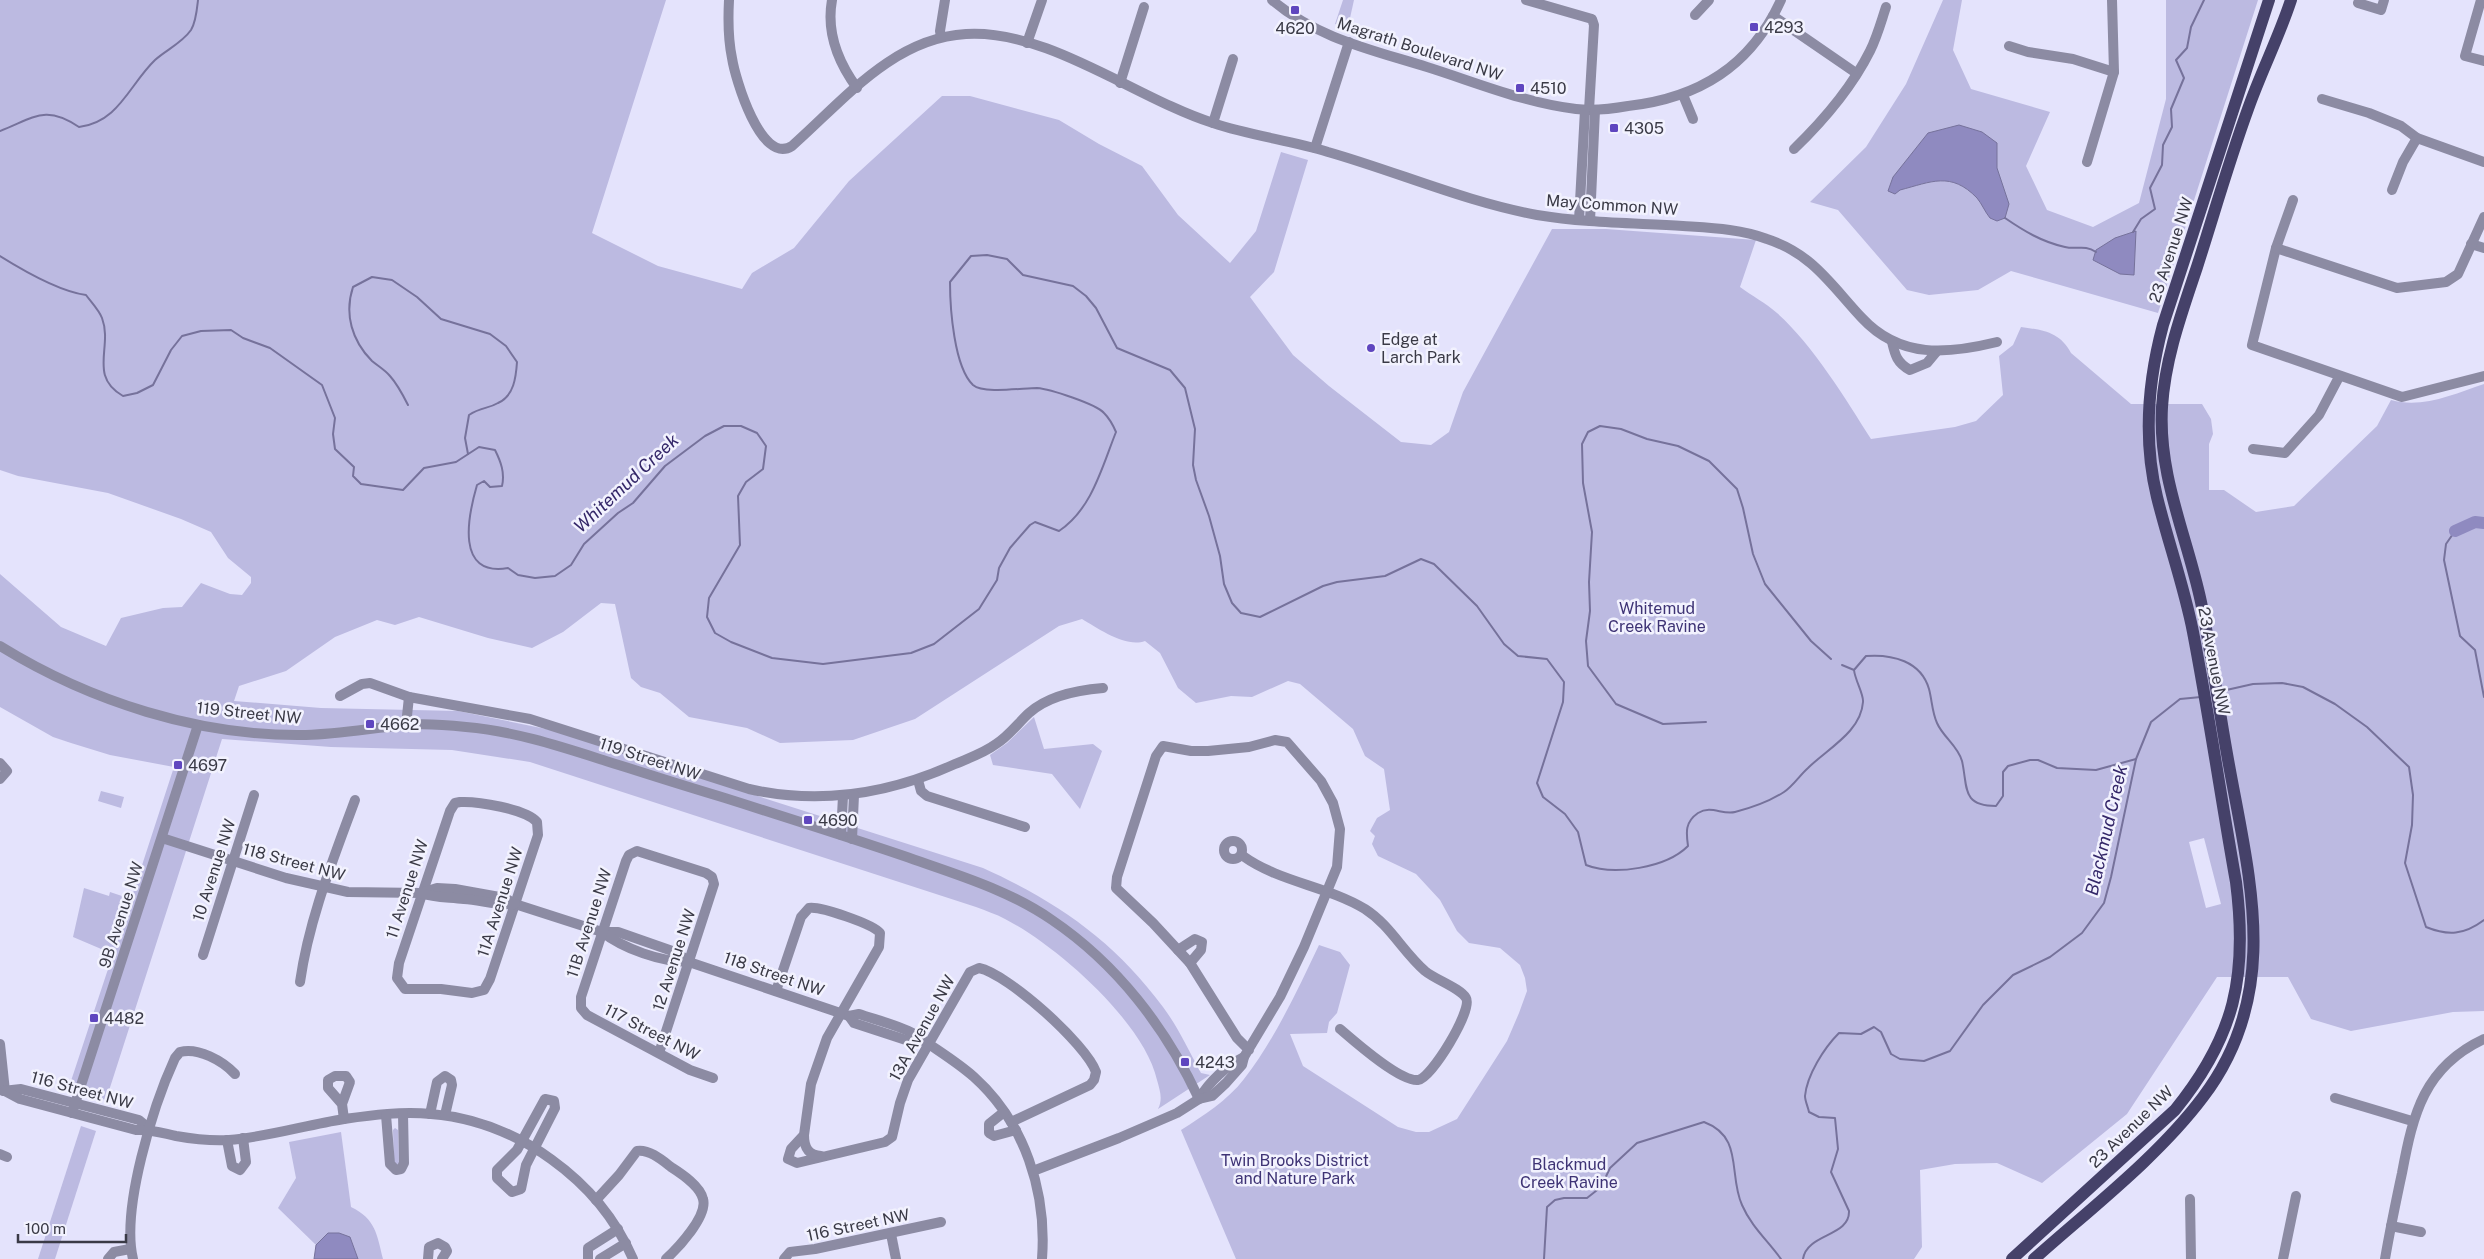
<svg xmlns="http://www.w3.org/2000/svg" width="2484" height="1259" viewBox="0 0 2484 1259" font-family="'Public Sans',sans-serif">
  <rect width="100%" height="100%" fill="#e4e3fc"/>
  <g fill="#bcbae1" fill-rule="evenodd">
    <path d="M 0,0 L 666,0 L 592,233 L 658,266 L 742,289 L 752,273 L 794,248 L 849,181 L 942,96 L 970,96 L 1059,120 L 1099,144 L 1142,166 L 1178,215 L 1230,263 L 1256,231 L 1281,152 L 1308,160 L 1274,272 L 1250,297 L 1293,355 L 1329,386 L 1401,442 L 1431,445 L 1449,432 L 1463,392 L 1552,229 L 1606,229 L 1756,240 L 1740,287 C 1752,296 1766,303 1777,313 C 1812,344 1846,399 1871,439 L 1955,427 L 1976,421 L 2003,395 L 1999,356 L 2013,345 L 2021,327 C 2043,330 2060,332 2071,353 L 2131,404 L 2202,404 L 2211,419 L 2213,434 L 2209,444 L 2209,490 L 2224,490 L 2256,512 L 2294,506 L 2377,426 L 2391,400 C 2422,409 2454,394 2484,384 L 2484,1011 L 2453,1012 L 2351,1031 L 2311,1019 L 2288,977 L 2217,977 L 2127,1114 L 2042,1183 L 1997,1163 L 1955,1164 L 1920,1170 L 1922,1247 L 1914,1259 L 1236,1259 L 1181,1130 C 1203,1116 1228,1100 1244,1079 C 1275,1039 1297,991 1319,945 L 1340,952 L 1350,965 L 1337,1013 L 1329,1022 L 1327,1033 L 1290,1034 L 1303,1066 L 1398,1127 L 1416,1132 L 1429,1132 L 1457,1119 L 1507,1041 L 1519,1013 L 1527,991 L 1525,978 L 1520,965 L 1500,948 L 1469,943 L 1457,931 L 1440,900 L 1416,874 L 1378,856 L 1372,844 L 1375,836 L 1370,831 L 1377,818 L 1390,810 L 1384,769 L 1365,756 L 1353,729 L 1300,684 L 1288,681 L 1252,697 L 1231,696 L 1196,703 L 1178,688 L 1160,653 L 1145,641 C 1126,648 1099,629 1082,619 L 1059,626 L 915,719 L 853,740 L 780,743 L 747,728 L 689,717 L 660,693 L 641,687 L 631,678 L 615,604 L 601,603 L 563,632 L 532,648 L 488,638 L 419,617 L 395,625 L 377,620 L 335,637 L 286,671 L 239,686 L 234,701 L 321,708 L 458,711 L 551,730 L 983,868 C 1058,902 1114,941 1163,1007 C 1178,1027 1189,1051 1201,1073 L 1210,1075 L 1158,1109 C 1163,1099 1160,1091 1157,1080 C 1144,1022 1056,945 1005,919 C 996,914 986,911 976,907 L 530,762 L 452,750 L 331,747 L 222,739 L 106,1100 L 68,1090 L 113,954 L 73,937 L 84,888 L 109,896 L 110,892 L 131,899 L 174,767 L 110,755 L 71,743 L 53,737 L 0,707 L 0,574 L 61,627 L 106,646 L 121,618 L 163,608 L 182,607 L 201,583 L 230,594 L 242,595 L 251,583 L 251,577 L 228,558 L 211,532 L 181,519 L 108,493 L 18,476 L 0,470 ZM 2204,838 L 2221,904 L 2206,908 L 2189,842 Z"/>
    <path d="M 1343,0 L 1354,0 L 1348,27 L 1335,24 Z"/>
    <path d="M 1943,0 L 1962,0 L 1953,50 L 1971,89 L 2050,112 L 2026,166 L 2047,210 L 2093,227 L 2139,203 L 2166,99 L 2166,0 L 2258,0 L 2158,313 L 2011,271 L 1978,290 L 1929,295 L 1907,290 L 1838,210 L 1810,202 L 1866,147 L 1906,84 Z"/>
    <path d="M 1034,717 L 1044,749 L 1093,744 L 1102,751 L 1080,809 L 1052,774 L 993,765 L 990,755 L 1007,743 Z"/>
    <path d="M 101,791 L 124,797 L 121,808 L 98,801 Z"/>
    <path d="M 81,1126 L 96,1131 L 55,1259 L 38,1259 Z"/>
    <path d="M 395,1128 L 398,1130 L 399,1163 L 397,1166 L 394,1163 L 393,1130 Z"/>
    <path d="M 341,1132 L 351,1207 C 376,1219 377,1235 383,1259 L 358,1259 C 353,1244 346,1232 328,1233 L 316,1245 L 278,1208 L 296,1178 L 289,1142 Z"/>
  </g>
  <g fill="#8f8ac0" stroke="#76729b">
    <path d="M 1959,125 L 1982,132 L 1997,143 L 1997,168 L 2009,204 L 2005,218 L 1997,221 L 1990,218 C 1985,212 1982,204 1977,198 C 1951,171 1931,182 1900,190 L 1895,194 L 1888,191 L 1893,177 L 1928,133 Z"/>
    <path d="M 2136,231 L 2134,275 L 2120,274 L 2093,260 L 2096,250 L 2115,238 Z"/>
    <path d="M 328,1233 L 339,1233 L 350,1237 L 358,1259 L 314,1259 L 316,1245 Z"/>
  </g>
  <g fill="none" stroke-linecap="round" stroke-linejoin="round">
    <g stroke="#76729b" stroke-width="2">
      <path d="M 0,131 C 34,118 45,104 79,127 C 119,122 129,85 155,60 C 166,50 182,43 191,30 C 196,22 197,9 198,0"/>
      <path d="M 2005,218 C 2024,231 2042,242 2065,247 C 2077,250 2084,244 2096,252"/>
      <path d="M 2133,232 L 2141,219 L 2155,209 L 2150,188 L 2162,165 L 2163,145 L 2172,127 L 2171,109 L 2184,78 L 2176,60 L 2187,48 L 2191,27 L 2204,0"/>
      <path d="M 0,256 C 24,271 58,291 86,295 C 91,302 99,310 102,318 C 113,347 88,376 123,396 L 137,393 L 153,385 L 171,350 L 182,336 L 201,331 L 231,330 L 243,338 L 270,348 L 322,385 L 335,418 L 333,434 L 335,449 L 354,467 L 353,476 L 361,484 L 403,490 L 424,468 L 456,462 L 479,447 L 495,450 C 501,462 505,473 502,486 L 490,487 L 484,481 L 477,485 C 468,516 455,577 508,568 L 518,575 L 535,578 L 555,576 L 571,565 L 584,544 L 618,513 L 633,503 L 665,466 L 705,436 L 724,426 L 741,426 L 757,433 L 766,446 L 763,469 L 746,482 L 738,496 L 740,545 L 709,598 L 707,617 L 715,633 L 731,642 L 772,658 L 823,664 L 911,653 L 934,644 L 979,609 L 997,580 L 999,568 L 1010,548 L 1030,525 L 1035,522 L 1059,531 C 1092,509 1102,467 1116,432 C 1113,425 1110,419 1104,413 C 1096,404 1050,389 1037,388 C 1023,388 983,394 973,385 C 954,367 950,308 950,282 L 971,256 L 987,255 L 1007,259 L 1023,275 L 1073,286 L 1086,296 L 1096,308 L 1117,348 L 1170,370 L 1185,388 L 1195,429 L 1193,465 L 1196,480 L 1209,516 L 1220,556 L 1224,584 L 1232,603 L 1241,613 L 1260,617 L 1323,586 L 1337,582 L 1385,576 L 1421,559 L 1434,564 L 1477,606 L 1504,644 L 1518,656 L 1547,659 L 1564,682 L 1563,702 L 1537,783 L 1543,797 L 1565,814 L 1578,832 L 1586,865 C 1614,876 1666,868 1688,846 C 1686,832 1685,822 1698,813 C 1711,805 1722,815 1735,812 C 1751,808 1770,801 1784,792 C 1793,786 1800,775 1808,768 C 1827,749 1861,732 1863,702 C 1864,695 1855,680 1854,670 L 1866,656 C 1892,654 1921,661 1929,689 C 1932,700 1932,712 1937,723 C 1943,737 1958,746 1962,761 C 1968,787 1961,806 1996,806 L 2003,796 L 2003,772 L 2008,766 L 2030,760 L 2038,760 L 2057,768 L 2096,770 L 2136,759 L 2151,722 L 2180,699 L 2201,697"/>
      <path d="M 408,405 C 403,395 398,385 390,376 C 385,370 378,366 372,361 C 352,341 344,314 353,287 L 372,277 L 392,280 L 417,297 L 441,319 L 490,334 L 506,346 L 517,362 C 516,377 514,396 498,403 C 488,409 481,407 469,415 L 465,438 L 468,454"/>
      <path d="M 2455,531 L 2446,544 L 2444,560 L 2460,636 L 2475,650 L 2484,697"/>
      <path d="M 1842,665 L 1854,670"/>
      <path d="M 2222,691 L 2253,684 L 2282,683 L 2303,687 L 2335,704 L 2367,727 L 2409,767 L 2413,795 L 2412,825 L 2405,863 L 2426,927 C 2448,936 2464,935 2484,920"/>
      <path d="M 1706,722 L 1663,724 L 1616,704 L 1588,666 L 1586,641 L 1590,611 L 1589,582 L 1592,532 L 1583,483 L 1582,444 L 1588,432 L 1600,426 L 1621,429 L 1647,439 L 1678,446 L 1709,461 L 1737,489 L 1743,508 L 1753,554 L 1765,584 L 1811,641 L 1831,659"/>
      <path d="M 1544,1259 L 1547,1207 L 1555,1200 L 1564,1198 L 1587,1198 L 1601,1187 L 1610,1168 L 1637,1143 L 1704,1122 C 1744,1137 1728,1174 1742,1205 C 1751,1226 1768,1241 1781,1259"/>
      <path d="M 1803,1259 C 1807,1233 1850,1237 1849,1211 L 1831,1172 L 1838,1149 L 1835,1118 L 1819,1117 L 1809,1112 C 1808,1107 1805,1101 1805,1096 C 1807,1075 1824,1048 1839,1033 L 1861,1034 L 1874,1027 L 1881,1032 L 1891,1054 L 1900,1059 L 1924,1061 L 1950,1051 L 1983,1005 L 2013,975 L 2050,957 L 2082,933 L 2104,903 L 2111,877 L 2136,759"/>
    </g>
    <path stroke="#8f8ac0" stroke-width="12" d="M 2455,531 L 2475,522 L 2484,523"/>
    <g stroke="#8c8ba3" stroke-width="10">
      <path d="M 729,0 C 728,19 728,39 732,58 C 735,78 761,166 792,146 C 843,101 893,38 966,34 C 1048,29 1135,98 1213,123 C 1251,136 1290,140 1328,152 C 1398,172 1466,202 1537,215 C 1585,223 1635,223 1683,226 C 1712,228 1740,229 1767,239 C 1813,254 1831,285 1862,318 C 1900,359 1948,354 1997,342"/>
      <path d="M 832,0 C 826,33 838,62 857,88"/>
      <path d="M 1272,0 C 1316,38 1373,50 1427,67 C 1475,82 1525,103 1576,109 C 1593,111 1611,109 1628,106 C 1699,98 1751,66 1781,0"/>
      <path d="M 1526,0 L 1592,19 L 1594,25 L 1589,110"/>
      <path d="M 2481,0 L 2465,56 L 2484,61"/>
      <path d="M 2358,3 L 2381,10 L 2384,0"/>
      <path d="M 1695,15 L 1709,0"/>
      <path d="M 1773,16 L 1856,73"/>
      <path d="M 941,37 L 940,31 L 945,0"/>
      <path d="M 1027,43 L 1042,0"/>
      <path d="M 2009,46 L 2028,52 L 2073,59 L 2114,72"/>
      <path d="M 1120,83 L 1144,7"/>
      <path d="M 1683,95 L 1693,119"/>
      <path d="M 2322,99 L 2369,113 L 2401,126 L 2417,138 L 2484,162"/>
      <path d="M 1213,123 L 1233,59"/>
      <path d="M 1315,148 L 1349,42"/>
      <path d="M 1794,149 C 1824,120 1851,89 1870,51 C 1877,37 1881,22 1886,7"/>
      <path d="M 2087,162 L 2114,72 L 2112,0"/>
      <path d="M 2392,190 L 2403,162 L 2417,138"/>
      <path d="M 2293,200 L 2276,248 L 2252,345 L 2402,397 L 2484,376"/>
      <path d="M 1579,220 L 1585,110"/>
      <path d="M 1590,221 L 1595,110"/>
      <path d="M 2471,244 L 2484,248"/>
      <path d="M 2276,248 L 2397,288 L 2446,282 L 2458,274 L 2484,217"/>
      <path d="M 1892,342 C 1895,355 1897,363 1910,370 L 1927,363 L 1937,351"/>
      <path d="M 2253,449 L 2285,453 L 2319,415 L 2339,377"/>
      <path d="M 0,646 C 89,701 200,737 306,735 C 340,734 372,728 406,725 C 426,723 447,725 466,727 C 513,731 559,746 603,760 C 644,773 684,786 725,798 C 785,817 845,836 904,856 C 955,874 1007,889 1052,920 C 1117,964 1166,1028 1199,1099"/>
      <path d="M 340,696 L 362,684 L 370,683 L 409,697 L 530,719 L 749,789 C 820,805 889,794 955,764 C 969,758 984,753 996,744 C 1009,736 1018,723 1029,713 C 1049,695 1078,690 1103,688"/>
      <path d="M 406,725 L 409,697"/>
      <path d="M 0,763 L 7,771 L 0,779"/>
      <path d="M 918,780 L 921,791 L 927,796 L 1025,827"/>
      <path d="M 460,802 C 477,801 526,809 537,822 L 538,835 L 490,979 L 484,990 L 472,993 L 441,989 L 405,989 L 397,978 L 399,963 L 450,811 L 455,803 Z"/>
      <path d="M 841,835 L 843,796"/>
      <path d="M 162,838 L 286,878 L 348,892 L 421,893 L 437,888 L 455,889 L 505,898 L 515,904 L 602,932 L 618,932 L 678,953 L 689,962 L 849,1016 L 859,1014 C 873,1019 905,1027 916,1035 C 935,1049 956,1061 974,1077 C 1025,1123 1047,1192 1042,1259"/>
      <path d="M 852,839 L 854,795"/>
      <circle cx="1233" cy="850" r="9"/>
      <path d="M 1243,856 C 1279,882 1327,886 1365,909 C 1390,925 1403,952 1425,971 C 1436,980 1460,988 1466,998 C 1473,1010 1431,1079 1418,1080 C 1400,1082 1354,1041 1340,1029"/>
      <path d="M 421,893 C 435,898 449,897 464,899 C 481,900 497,906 515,904"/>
      <path d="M 602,932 C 624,949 661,962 689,962"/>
      <path d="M 1178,950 L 1195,939 L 1202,942 L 1201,950 L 1190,963"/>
      <path d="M 203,955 L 254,795"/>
      <path d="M 300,982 C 309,919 333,860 355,800"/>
      <path d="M 776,991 L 801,917 L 809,908 C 820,906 873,924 880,933 L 879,947 L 827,1038 L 811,1084 L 804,1135 L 791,1149 L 788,1159 L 797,1163 L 885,1142 L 892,1137 L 900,1103 L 908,1080 L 970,972 L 979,968 C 1008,974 1086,1044 1096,1072 L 1094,1080 L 1090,1085 L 1011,1122"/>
      <path d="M 849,1016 L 854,1023 L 912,1042 L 922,1041"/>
      <path d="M 0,1044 L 5,1091"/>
      <path d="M 659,1053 L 714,884 L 712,877 L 706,873 L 637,851 L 629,855 L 626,861 L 581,997 L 581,1008 L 587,1015 L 690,1070 L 713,1078"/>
      <path d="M 3,1091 L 21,1089 L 139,1120 L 150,1129"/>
      <path d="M 5,1091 L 20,1099 L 136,1130 C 151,1129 162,1133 176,1136 C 193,1139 212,1141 229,1140 C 268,1137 306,1125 344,1119 C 372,1115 403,1111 431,1114 C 517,1121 599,1180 633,1259"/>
      <path d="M 2335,1098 L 2412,1121"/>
      <path d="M 545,1099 L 554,1101 L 555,1108 L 526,1165 L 521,1189 L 512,1192 L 497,1178 L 497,1170 L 517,1150 Z"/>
      <path d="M 1199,1099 C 1209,1082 1226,1066 1244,1057"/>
      <path d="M 342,1104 L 328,1088 L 328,1080 L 335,1076 L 346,1076 L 350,1082 L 342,1104 L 344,1119"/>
      <path d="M 1004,1112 L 989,1124 L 989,1133 L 994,1136 L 1016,1130"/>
      <path d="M 72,1113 L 198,725"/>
      <path d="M 430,1114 L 437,1082 L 445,1076 L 451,1080 L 452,1085 L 445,1115"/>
      <path d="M 386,1115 L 390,1164 L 396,1170 L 401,1169 L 404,1163 L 403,1114"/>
      <path d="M 804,1135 C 804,1147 808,1155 821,1156"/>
      <path d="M 227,1140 L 232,1166 L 240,1170 L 246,1162 L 243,1138"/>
      <path d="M 0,1154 L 7,1157"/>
      <path d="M 1033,1171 L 1119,1138 L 1177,1113 L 1199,1099 L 1212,1096 L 1226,1083 L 1242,1065 L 1244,1057 L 1280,997 L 1304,947 L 1337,867 L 1340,829 L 1333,803 L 1321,781 L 1287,742 L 1275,740 L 1249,747 L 1208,751 L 1191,751 L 1163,746 L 1156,756 L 1117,877 L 1116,888 L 1153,923 L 1190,963 L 1237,1038 L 1249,1050"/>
      <path d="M 2190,1199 L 2191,1259"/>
      <path d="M 596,1200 L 619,1175 L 637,1151 C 649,1149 662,1160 671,1167 C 682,1174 700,1186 703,1199 C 708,1216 678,1248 666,1259"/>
      <path d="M 2391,1226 L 2421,1232"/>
      <path d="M 891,1234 L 896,1259"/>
      <path d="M 108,1259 L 114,1252 L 130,1249"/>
      <path d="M 133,1259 C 121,1209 153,1106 175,1058 L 180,1052 C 198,1047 223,1061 235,1074"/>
      <path d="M 428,1259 L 429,1247 L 438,1243 L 445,1247 L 447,1251 L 442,1259"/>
      <path d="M 588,1259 L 588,1248 L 618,1229"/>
      <path d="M 600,1259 L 626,1243"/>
      <path d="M 784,1259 L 790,1252 L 815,1249 L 941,1222"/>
      <path d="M 2283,1259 L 2296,1196"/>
      <path d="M 2385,1259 C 2390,1230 2396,1201 2402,1173 C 2413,1114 2424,1067 2484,1039"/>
    </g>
    <g stroke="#454169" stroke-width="12">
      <path d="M 2012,1259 L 2175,1110 C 2235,1036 2248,976 2236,882 C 2221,798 2209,715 2193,632 C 2184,586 2168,542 2157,497 C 2143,440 2148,381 2163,325 L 2269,0"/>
      <path d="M 2034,1259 C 2090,1209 2158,1157 2203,1097 C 2282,993 2250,881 2229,765 C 2219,711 2212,656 2201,602 C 2187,536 2158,476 2162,407 C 2165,358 2182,312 2197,267 C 2214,214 2229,161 2248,109 C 2261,72 2279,37 2291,0"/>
    </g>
  </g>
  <g fill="#5f46bf" stroke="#f2f2fe" stroke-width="2">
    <rect x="1290" y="5" width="10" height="10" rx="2.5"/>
    <rect x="1749" y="22" width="10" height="10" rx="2.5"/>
    <rect x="1515" y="83" width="10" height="10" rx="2.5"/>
    <rect x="1609" y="123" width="10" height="10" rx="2.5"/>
    <circle cx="1371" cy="348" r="5"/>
    <rect x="365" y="719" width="10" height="10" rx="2.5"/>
    <rect x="173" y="760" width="10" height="10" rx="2.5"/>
    <rect x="803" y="815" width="10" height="10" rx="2.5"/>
    <rect x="89" y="1013" width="10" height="10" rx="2.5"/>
    <rect x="1180" y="1057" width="10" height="10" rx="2.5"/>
  </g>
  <g text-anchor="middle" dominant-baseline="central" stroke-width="5" stroke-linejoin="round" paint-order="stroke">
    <g font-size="16" fill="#3a3a46" stroke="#f2f2fe" text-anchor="start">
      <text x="1764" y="27">4293</text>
      <text x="1295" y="28" text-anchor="middle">4620</text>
      <text x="1530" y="88">4510</text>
      <text x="1624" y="128">4305</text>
      <text x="1381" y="339">Edge at<tspan x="1381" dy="18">Larch Park</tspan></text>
      <text x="380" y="724">4662</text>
      <text x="188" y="765">4697</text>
      <text x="818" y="820">4690</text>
      <text x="104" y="1018">4482</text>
      <text x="1195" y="1062">4243</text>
    </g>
    <g font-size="16" fill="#3a3a46" stroke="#f2f2fe">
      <text transform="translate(1420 49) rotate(18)">Magrath Boulevard NW</text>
      <text transform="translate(1612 205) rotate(4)">May Common NW</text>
      <text transform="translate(2171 250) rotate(-72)">23 Avenue NW</text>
      <text transform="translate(2214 661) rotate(79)">23 Avenue NW</text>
      <text transform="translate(249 713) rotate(6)">119 Street NW</text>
      <text transform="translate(650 759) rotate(18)">119 Street NW</text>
      <text transform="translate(294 862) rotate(15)">118 Street NW</text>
      <text transform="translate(214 870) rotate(-72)">10 Avenue NW</text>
      <text transform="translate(407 889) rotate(-72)">11 Avenue NW</text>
      <text transform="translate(500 902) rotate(-72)">11A Avenue NW</text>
      <text transform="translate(121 915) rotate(-72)">9B Avenue NW</text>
      <text transform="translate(589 923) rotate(-72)">11B Avenue NW</text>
      <text transform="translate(674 960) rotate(-72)">12 Avenue NW</text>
      <text transform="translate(774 974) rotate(19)">118 Street NW</text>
      <text transform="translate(922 1028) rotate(-61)">13A Avenue NW</text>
      <text transform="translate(652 1032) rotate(27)">117 Street NW</text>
      <text transform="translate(82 1090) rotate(15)">116 Street NW</text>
      <text transform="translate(2131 1127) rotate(-44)">23 Avenue NW</text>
      <text transform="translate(858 1225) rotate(-12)">116 Street NW</text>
    </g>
    <g font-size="16" fill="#3e3375" stroke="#f2f2fe">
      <text x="1657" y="608">Whitemud<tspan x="1657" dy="18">Creek Ravine</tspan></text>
      <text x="1295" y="1160">Twin Brooks District<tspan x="1295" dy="18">and Nature Park</tspan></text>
      <text x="1569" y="1164">Blackmud<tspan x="1569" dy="18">Creek Ravine</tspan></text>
    </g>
    <g font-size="18" font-style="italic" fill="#342769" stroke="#f2f2fe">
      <text transform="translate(626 483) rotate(-43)">Whitemud Creek</text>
      <text transform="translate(2106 830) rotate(-77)">Blackmud Creek</text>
    </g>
  </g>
  <path d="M18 1234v8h108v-8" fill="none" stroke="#3a3a46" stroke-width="2.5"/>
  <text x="25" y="1234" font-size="15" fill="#3a3a46" stroke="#f2f2fe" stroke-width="4" paint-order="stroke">100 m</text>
</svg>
